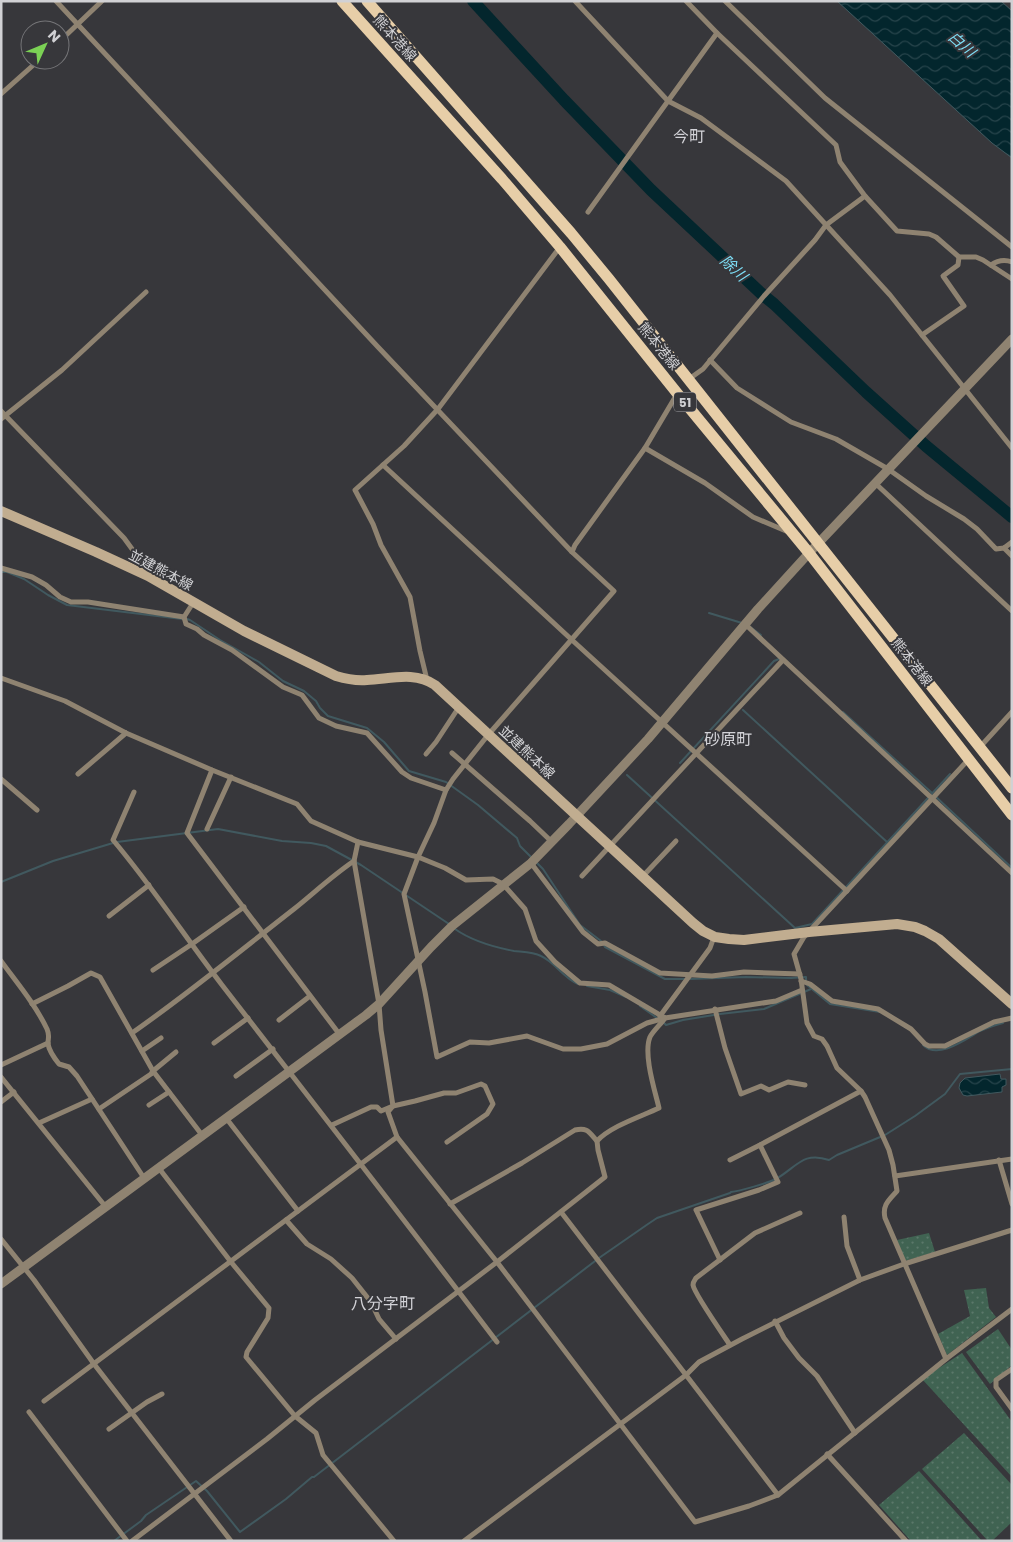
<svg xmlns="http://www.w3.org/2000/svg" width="1013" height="1542" viewBox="0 0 1013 1542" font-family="Poppins,'Noto Sans JP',sans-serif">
  <defs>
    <pattern id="grass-dots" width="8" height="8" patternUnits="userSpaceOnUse" patternTransform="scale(1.25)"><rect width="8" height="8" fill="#406352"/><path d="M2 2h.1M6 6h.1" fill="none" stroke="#5b786a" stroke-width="1.8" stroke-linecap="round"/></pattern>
    <pattern id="water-waves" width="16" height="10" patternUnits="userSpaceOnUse" patternTransform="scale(1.25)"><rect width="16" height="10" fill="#03262d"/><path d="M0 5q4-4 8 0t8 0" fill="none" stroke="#27444b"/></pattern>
  </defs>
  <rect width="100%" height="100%" fill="#37373b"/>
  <g fill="url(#grass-dots)">
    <path d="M 929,1233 L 935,1252 L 905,1261 L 897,1240 Z"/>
    <path d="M 986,1288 L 989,1308 L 996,1317 L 947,1355 L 938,1334 L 970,1316 L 964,1290 Z"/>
    <path d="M 998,1329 L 1012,1350 L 1012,1365 L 990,1384 L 966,1352 Z"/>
    <path d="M 962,1353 L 1012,1422 L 1012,1477 L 922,1379 Z"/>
    <path d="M 964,1433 L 1012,1485 L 1012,1522 L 992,1541 L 988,1541 L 922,1469 Z"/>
    <path d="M 919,1471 L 982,1541 L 911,1541 L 879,1505 Z"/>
  </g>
  <g fill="url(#water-waves)" stroke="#41595f">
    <path d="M 837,1 L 1001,1 L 1012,11 L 1012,158 L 992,143 Z"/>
    <path d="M 1000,1074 L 1001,1079 L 1006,1079 L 1006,1085 L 1002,1087 L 1002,1092 L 967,1096 L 963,1095 L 959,1088 L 960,1083 L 965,1078 Z"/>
  </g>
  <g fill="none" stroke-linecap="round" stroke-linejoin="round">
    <g stroke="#41595f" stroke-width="2">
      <path d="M 1,572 L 7,572 L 24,579 L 48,595 L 67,605 L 182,619"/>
      <path d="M 709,613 L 742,623"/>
      <path d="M 187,619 L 190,620 L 220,640 L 259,662 L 283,681 L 304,691 L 316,701 L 320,708 L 328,716 L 367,728 L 384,742 L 409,771 L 446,782 L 478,805 L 517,838 L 520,846 L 532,858"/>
      <path d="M 749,626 L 761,635"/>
      <path d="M 743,710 L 887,842"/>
      <path d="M 843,712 L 932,793"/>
      <path d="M 680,763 L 774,661 L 779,659"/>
      <path d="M 627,775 L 795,928 L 812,924 L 950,774"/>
      <path d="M 935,796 L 1012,868"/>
      <path d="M 117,842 L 218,829 L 282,841 L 311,843 L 326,846 L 361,865 L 449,924"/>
      <path d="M 537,863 L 543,869 L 580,925 L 601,941"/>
      <path d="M 1,882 L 53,861 L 113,843"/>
      <path d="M 455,929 C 472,941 493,947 514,951 C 522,952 533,952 541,956 C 555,962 563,978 578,984"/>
      <path d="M 604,945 L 605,947 L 665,979 L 685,979"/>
      <path d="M 690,979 L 746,977 L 791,978 L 806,977 L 806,981"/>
      <path d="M 807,985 L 830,1004 L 880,1012"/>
      <path d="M 587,986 L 610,990 L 626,997"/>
      <path d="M 640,1006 L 657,1018"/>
      <path d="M 663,1022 L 666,1025 L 683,1020 L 720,1014 L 764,1009 L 811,989"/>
      <path d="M 923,1045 C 938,1060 966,1039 980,1031 C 987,1028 995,1025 1003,1023"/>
      <path d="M 114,1541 L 141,1521 L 146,1515 L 196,1481 L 207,1491 L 240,1532 L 286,1499 L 312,1477 L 314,1477 L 599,1258 L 648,1224 L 657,1218 L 730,1193 L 731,1192 C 740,1191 768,1183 776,1179 C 797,1167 803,1151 829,1160 L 837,1155 L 885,1135 L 915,1116 L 945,1094 L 960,1074 L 1012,1069"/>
    </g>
    <path stroke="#03262d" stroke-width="12" d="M 473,1 L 564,100 L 651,190 L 764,296 L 774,304 L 866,392 L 926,446 L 1012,517"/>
    <g stroke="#8f8371" stroke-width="5">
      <path d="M 56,1 L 378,347 L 572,552 L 614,591 L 488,735 L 453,779 L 446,790 L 434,823 L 418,857 L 404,894 L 425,992 L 437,1057 L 470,1042 L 489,1043 L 527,1036 L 563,1049 L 581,1049 L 607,1044 L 647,1023 L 665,1018"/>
      <path d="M 575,1 L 668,101 L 701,118 L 786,181 L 890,295 L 1012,448"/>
      <path d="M 686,1 L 717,33 L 836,145 L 840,162 L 865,196"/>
      <path d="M 725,1 L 825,98 L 1012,247"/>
      <path d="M 60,41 L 102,1"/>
      <path d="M 1,94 L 39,60"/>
      <path d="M 588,212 L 717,33"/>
      <path d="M 991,265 C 998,260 1004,259 1012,262"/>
      <path d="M 922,335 L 964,306 L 943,276 L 958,265 L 959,257"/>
      <path d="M 710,360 L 737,388 L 791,422 L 836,439 L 888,469 L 926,496 L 964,519 L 977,529 L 996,549 L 1004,548 L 1012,542"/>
      <path d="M 689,379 L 703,369 L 764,296 L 815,240 L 826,225 L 865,196 L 897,231 L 929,234 L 936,237 L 959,257 L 976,257 L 983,260 L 1012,279"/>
      <path d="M 1,411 L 124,538 L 146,568 L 148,576"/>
      <path d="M 1,419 L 62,370 L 146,292"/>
      <path d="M 645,448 L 705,483 L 753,517 L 786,531"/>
      <path d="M 383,465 L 572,640 L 847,891"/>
      <path d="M 875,483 L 1012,611"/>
      <path d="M 1004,548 L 1012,556"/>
      <path d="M 572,552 L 575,545 L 645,448 L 677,394"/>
      <path d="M 1,568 L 32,577 L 46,585 L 60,597 L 71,602 L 88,602 L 184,617 L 193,603"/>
      <path d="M 184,617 L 186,624 L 197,629 L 204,635 L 232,650 L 283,687 L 302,695 L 319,718 L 336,726 L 367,733 L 402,772 L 411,778 L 446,790"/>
      <path d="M 745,624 L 1012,873"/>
      <path d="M 1,678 L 65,701 L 126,733 L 212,770 L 297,804 L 311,821 L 358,842 L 418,857 L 445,868 L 466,880 L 493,879 L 503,884 L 525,909 L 536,941 L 555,962 L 580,983 L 609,985 L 665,1018 L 776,1001 L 802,990"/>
      <path d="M 427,680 L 420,651 L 410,597 L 381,545 L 373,524 L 355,490 L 404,446 L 438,409 L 560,247"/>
      <path d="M 980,747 L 1012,712"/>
      <path d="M 452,753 L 530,821 L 552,842"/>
      <path d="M 426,754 L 436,742 L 459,707"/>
      <path d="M 212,770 L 187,833 L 340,1035"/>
      <path d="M 78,774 L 126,733"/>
      <path d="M 1,779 L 37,810"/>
      <path d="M 134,792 L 113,840 C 152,886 185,937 222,985 C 314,1104 406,1222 497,1342"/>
      <path d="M 207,829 L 231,777"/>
      <path d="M 358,842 L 354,861 L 379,1004 L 381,1030 L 393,1106 L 388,1112 L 397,1137 L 497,1262 L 695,1522 L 749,1506 L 778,1495 L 946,1359 L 1012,1309"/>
      <path d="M 531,863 L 583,932 L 598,944 L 605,943 L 660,973 L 712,976 L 744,972 L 800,974"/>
      <path d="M 582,876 L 783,660"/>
      <path d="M 643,876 L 676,841"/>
      <path d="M 109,916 L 149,885"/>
      <path d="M 1,961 C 17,983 35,1004 47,1029 C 50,1036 48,1037 48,1044 C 49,1050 55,1059 59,1064 L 69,1067 L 77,1076 L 144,1178"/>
      <path d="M 153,970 L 192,944 L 244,907"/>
      <path d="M 801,981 L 810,984 L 832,1001 L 878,1009 L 911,1029 L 925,1044 L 929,1046 L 945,1046 L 994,1022 L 1012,1018"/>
      <path d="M 32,1004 L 68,986 L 91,973 L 100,977 L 153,1071 L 202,1135"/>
      <path d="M 715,1009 L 725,1048 L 741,1094 L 761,1086 L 769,1090 L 788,1082 L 805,1085"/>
      <path d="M 660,1016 L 710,948 L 714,937"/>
      <path d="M 279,1020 L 310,996"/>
      <path d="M 132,1033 C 188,994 240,951 294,909 C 314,893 333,875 354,861"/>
      <path d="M 214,1043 L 248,1018"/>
      <path d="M 142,1051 L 161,1038"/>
      <path d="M 1,1065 L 48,1043"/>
      <path d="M 236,1076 L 273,1049"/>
      <path d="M 1,1077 L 105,1206"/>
      <path d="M 1,1102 L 14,1092"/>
      <path d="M 149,1105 L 169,1092"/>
      <path d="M 99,1109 L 151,1074 L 153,1071 L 176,1052"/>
      <path d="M 226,1118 L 298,1211"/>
      <path d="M 39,1123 L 92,1099"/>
      <path d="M 332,1125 L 371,1107 L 377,1107 L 381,1111 L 393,1106 L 415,1101 L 444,1093 L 456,1093 L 481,1084 L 485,1086 L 493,1104 L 487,1114 L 447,1142"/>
      <path d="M 730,1160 L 760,1145 L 861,1091"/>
      <path d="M 999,1160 L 1012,1204"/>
      <path d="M 158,1167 L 231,1262 L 269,1308 L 268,1318 L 247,1352 L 246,1357 L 295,1416 L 316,1433 L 323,1455 L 394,1541"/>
      <path d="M 895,1176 L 1012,1159"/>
      <path d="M 450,1204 L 522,1163 L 575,1130 C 587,1127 589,1132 597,1141"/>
      <path d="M 561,1212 L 778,1495"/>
      <path d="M 844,1217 L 847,1246 L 860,1280"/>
      <path d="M 286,1220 L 307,1244 L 331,1259 L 352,1278 L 371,1302 L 379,1319 L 396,1339"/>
      <path d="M 1,1239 L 34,1280 L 94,1364 L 231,1541"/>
      <path d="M 720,1260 L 696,1210 L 759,1190 L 778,1182 L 760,1145"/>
      <path d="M 775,1321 L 784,1338 L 799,1358 L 817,1376 L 855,1433"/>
      <path d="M 730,1345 C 724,1336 694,1293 693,1285 C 693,1282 694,1281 696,1278 L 755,1233 L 800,1213"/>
      <path d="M 946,1359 L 885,1218 C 882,1205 889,1200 897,1191 L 893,1165 L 889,1150 L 865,1097 L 861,1091 L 837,1068 L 827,1046 L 822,1039 L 814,1036 L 807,1023 L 801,979 L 794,954 L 804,937 L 968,760"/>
      <path d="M 1012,1369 L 996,1380 L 996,1387 L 1012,1409"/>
      <path d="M 44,1401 L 397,1137"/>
      <path d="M 29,1412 L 127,1541"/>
      <path d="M 109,1429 L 147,1402 L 162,1394"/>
      <path d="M 827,1454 L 906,1541"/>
      <path d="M 132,1541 L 267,1439 L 315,1400 L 497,1262 L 605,1177 L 598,1150 L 597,1141 C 611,1126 640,1117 659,1108 C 655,1091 643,1054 650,1037 C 653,1031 661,1024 665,1018"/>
      <path d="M 464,1541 L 686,1375 L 699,1362 L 742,1339 L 860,1280 L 904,1264 L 1012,1230"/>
    </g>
    <path stroke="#8f8371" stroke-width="9" d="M 1,1284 L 366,1015 L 379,1004 L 431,947 L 452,926 L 531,863 L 569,824 L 648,739 L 758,609 L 809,553 L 1012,339"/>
    <path stroke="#c1ad90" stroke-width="10" d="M 1,511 L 96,552 L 148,576 L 244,631 L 336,676 C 346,679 356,681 367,680 C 390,679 415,671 435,685 L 693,923 L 703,931 L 715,937 L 729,939 L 744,940 L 809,932 L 897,924 L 915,927 L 925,931 L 939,939 L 1012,1004"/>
    <g stroke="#e7cea8" stroke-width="11">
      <path d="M 342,1 L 502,179 L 560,247 L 677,393 L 809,553 L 1012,815"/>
      <path d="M 367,1 L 571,233 L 609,279 L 1012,788"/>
    </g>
  </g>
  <g text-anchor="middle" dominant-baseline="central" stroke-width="4" stroke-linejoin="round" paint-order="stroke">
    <rect fill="#37373b" stroke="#a3a3a6" stroke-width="1" x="674" y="392.5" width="22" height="19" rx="4"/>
    <g font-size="12" font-weight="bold" fill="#d1d1d4">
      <text x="685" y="402">51</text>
    </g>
    <g font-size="14" fill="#d1d1d4" stroke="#37373b">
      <text transform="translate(395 38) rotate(48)">熊本港線</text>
      <text transform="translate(659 346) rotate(51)">熊本港線</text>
      <text transform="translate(161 570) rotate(28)">並建熊本線</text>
      <text transform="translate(912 662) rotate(52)">熊本港線</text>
      <text transform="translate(527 752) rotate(43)">並建熊本線</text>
    </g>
    <g font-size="15" font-style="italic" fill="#7edff7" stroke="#37373b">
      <text transform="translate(962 44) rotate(41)">白川</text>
      <text transform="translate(734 268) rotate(43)">除川</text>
    </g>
    <g font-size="16" fill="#d2d2d7" stroke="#37373b">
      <text x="689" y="136">今町</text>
      <text x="728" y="739">砂原町</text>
      <text x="383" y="1303">八分字町</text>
    </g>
  </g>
  <rect width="1013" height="1542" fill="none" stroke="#d1d1d4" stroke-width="5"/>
  <g transform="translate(45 45) rotate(46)"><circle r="24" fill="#37373b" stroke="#757578"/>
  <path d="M0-4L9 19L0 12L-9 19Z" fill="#7bd155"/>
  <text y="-8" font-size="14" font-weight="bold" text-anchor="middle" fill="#d1d1d4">N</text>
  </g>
</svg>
